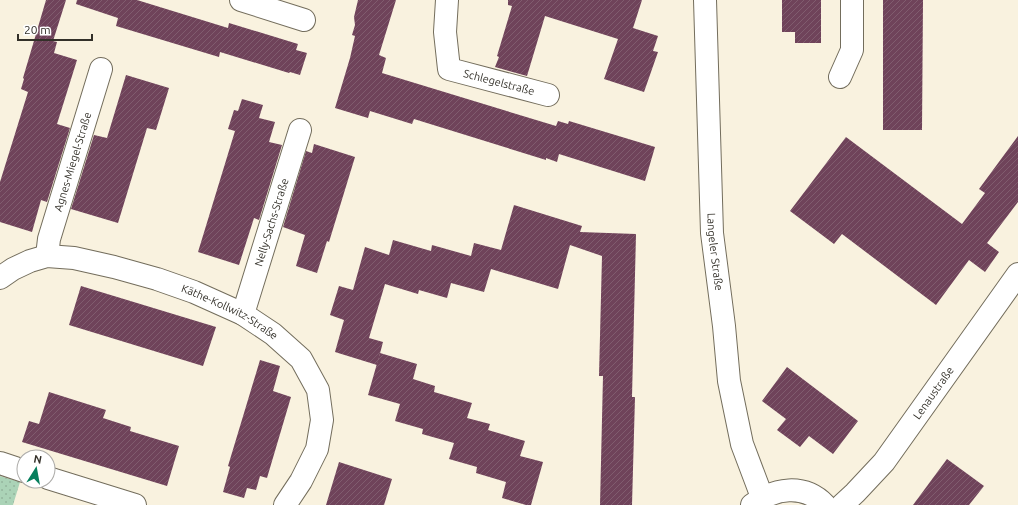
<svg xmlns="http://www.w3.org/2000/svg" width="1018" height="505" viewBox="0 0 1018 505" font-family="Ubuntu,sans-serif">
  <defs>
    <pattern id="park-dots" width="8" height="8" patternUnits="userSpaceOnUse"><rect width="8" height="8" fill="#abd3b7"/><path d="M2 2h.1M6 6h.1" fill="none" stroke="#94b59d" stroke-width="1.8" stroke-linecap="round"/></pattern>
    <pattern id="building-hatch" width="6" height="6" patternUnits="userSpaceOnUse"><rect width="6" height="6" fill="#6f435a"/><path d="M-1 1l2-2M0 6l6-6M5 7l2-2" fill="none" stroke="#805c6e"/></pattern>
  </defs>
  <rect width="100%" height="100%" fill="#f9f2df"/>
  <path fill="url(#park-dots)" d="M 0,476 L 20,482 L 13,505 L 0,505 Z"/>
  <g fill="url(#building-hatch)">
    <path d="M 46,0 L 66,0 L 53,41 L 57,42 L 54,53 L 77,60 L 57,124 L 70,128 L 47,202 L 41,200 L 32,232 L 0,222 L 0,182 L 28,92 L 21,89 L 24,79 L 23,78 Z"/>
    <path d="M 77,0 L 137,0 L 228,28 L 229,23 L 298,44 L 296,50 L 307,53 L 300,75 L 290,72 L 289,73 L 220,52 L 219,57 L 116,26 L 118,18 L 76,4 Z"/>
    <path d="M 358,0 L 396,0 L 379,55 L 386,58 L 382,73 L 556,126 L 558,121 L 568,124 L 569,121 L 655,147 L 645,181 L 559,154 L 557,162 L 546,158 L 546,160 L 414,119 L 412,124 L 370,111 L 368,118 L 335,108 L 350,58 L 355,36 L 352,35 L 355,25 L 354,17 Z"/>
    <path d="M 508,0 L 642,0 L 633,28 L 658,36 L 653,51 L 658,52 L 644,92 L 604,79 L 618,39 L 545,16 L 527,76 L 495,67 L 499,57 L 497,56 L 512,6 L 508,5 Z"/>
    <path d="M 782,0 L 821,0 L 821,43 L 795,43 L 795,32 L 782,32 Z"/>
    <path d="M 883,0 L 923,0 L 922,130 L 883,130 Z"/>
    <path d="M 126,75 L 169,88 L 156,130 L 147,128 L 118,223 L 71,209 L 94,135 L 107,138 Z"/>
    <path d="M 242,99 L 263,105 L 259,118 L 275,122 L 269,142 L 282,145 L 259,220 L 254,218 L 239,265 L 198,252 L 235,131 L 228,129 L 234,110 L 238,111 Z"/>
    <path d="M 1018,136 L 1018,202 L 987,243 L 999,252 L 985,272 L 969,260 L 936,305 L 842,234 L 834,244 L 790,211 L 846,137 L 962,224 L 985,193 L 979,189 Z"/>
    <path d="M 314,144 L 355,157 L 329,242 L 327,241 L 317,273 L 296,266 L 305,235 L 283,227 L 306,151 L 312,153 Z"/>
    <path d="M 514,205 L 582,226 L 580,232 L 636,234 L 632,397 L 635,397 L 632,505 L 600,505 L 603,376 L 599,376 L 602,256 L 570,245 L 558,289 L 491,269 L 484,292 L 451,283 L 447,298 L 419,290 L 418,294 L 385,284 L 369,338 L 383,342 L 377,365 L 335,352 L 344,320 L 330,315 L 339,286 L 353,290 L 365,247 L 389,255 L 393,240 L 431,251 L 432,245 L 471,256 L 474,243 L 501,250 Z"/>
    <path d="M 81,286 L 216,327 L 203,366 L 69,325 Z"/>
    <path d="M 380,353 L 417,364 L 413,379 L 435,386 L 434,392 L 472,403 L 467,418 L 490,424 L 488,430 L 525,441 L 520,456 L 543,462 L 531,505 L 526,505 L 502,498 L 506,482 L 476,473 L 477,467 L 449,459 L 454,443 L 422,434 L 423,429 L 395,421 L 400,404 L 368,395 Z"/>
    <path d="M 260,360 L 280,366 L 273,391 L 291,397 L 267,478 L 260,476 L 256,490 L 247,488 L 244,498 L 223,492 L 230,467 L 228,466 Z"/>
    <path d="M 787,367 L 858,421 L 833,454 L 809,436 L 800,447 L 777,430 L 786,419 L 762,401 Z"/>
    <path d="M 49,392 L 106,410 L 103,418 L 131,427 L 130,431 L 179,446 L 167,486 L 22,442 L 29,421 L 39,424 Z"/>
    <path d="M 947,459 L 984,486 L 969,505 L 913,505 Z"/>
    <path d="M 339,462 L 392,479 L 384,505 L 326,505 Z"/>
  </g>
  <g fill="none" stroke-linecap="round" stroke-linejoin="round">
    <defs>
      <g id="minor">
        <path d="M 241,0 L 304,20"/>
        <path id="s1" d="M 447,0 L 445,32 L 449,69 L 548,95"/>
        <path d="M 840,77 L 852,50 L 852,0"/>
        <path id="s2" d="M 47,256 L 49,239 L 101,69"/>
        <path id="s3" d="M 0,278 L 13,269 L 30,261 L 47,256 L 74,258 L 114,267 L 157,279 L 194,292 L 243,314 L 273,334 L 301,359 L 318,390 L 322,420 L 317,449 L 301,481 L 285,505"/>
        <path id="s4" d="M 243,314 L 300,130"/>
        <path d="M 0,463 L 24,471"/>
        <path d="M 48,478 L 135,505"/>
        <path id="s5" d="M 842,505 L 855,493 L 884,462 L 1018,274"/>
      </g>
      <g id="tertiary">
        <path id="s6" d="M 705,0 L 712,233 L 724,326 L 729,381 L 742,444 L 762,497"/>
        <path d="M 752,505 C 774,488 804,483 825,505"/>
      </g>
    </defs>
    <use href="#minor" stroke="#736d5c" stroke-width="24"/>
    <use href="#tertiary" stroke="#736d5c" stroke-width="24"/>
    <use href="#minor" stroke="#fff" stroke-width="22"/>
    <use href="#tertiary" stroke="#fff" stroke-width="22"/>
  </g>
  <g text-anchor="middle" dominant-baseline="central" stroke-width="4" stroke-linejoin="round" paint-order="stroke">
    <g font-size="11" fill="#333029" stroke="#fff">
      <text stroke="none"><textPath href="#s1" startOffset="121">Schlegelstraße</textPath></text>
      <text stroke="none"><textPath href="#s2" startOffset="98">Agnes-Miegel-Straße</textPath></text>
      <text stroke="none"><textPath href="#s4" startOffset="96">Nelly-Sachs-Straße</textPath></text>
      <text stroke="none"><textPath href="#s6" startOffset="252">Langeler Straße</textPath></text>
      <text stroke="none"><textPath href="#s3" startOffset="245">Käthe-Kollwitz-Straße</textPath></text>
      <text stroke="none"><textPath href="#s5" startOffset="145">Lenaustraße</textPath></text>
    </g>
  </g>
  <g transform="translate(36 469) rotate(11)"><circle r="19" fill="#ffffff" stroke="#adaca9"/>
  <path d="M0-3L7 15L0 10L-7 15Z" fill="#077f5d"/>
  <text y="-6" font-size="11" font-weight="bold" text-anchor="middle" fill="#333029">N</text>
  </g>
  <path d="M18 34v6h74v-6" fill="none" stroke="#333029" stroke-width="2"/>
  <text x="24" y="34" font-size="12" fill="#333029" stroke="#ffffff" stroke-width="3" paint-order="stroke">20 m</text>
</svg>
